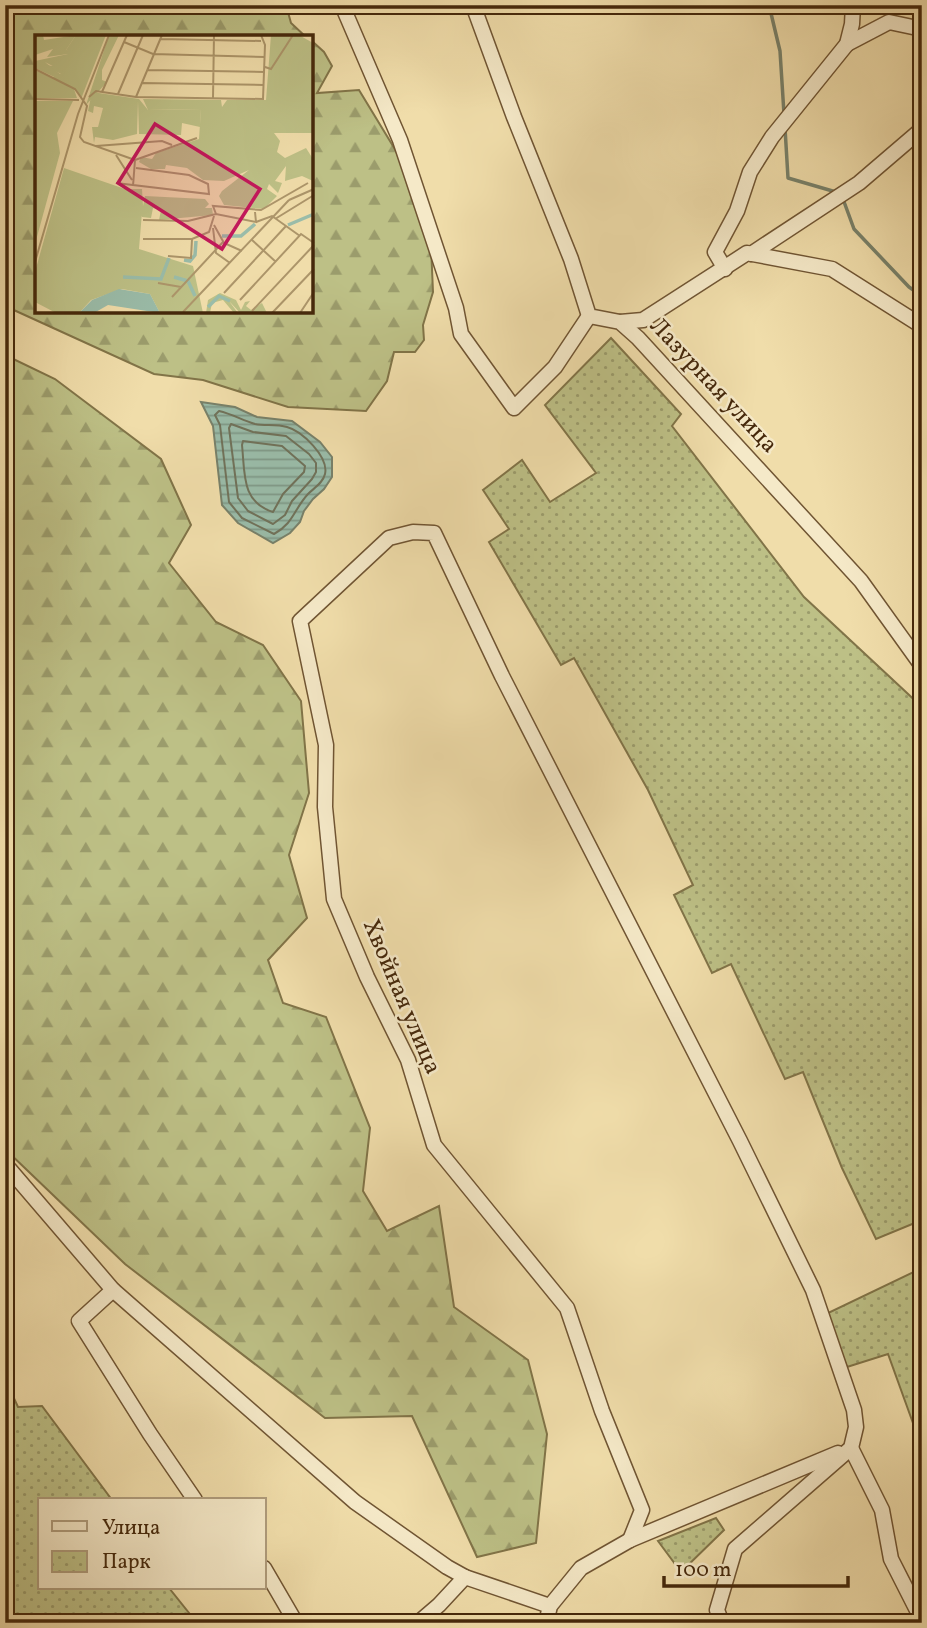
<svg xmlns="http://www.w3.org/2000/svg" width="927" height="1628" viewBox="0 0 927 1628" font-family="Vollkorn,serif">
  <defs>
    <pattern id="forest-firs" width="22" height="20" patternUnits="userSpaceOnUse" patternTransform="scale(1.75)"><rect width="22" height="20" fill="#bdc086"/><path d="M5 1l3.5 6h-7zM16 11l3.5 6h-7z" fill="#9b9c6c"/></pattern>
    <pattern id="park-dots" width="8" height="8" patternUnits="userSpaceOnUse" patternTransform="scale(1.75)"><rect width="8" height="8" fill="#bdc086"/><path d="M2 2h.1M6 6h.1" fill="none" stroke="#9b9c6c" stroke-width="1.8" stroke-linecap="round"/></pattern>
    <pattern id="water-rules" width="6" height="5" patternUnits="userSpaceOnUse" patternTransform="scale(1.75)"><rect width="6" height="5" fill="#9abca9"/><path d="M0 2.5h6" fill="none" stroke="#7f9988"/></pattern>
  </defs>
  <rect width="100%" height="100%" fill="#f0ddaa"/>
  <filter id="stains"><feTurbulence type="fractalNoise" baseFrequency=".00286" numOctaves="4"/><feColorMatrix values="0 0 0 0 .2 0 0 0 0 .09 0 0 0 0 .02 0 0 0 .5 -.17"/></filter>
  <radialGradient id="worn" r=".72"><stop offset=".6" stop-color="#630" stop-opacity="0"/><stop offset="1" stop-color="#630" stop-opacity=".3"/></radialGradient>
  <g fill="url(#forest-firs)" stroke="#817448" stroke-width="2">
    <path d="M 5,5 L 286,5 L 291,23 L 306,37 L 37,37 L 37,312 L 312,312 L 312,41 L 324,52 L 332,66 L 317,93 L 359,90 L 396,151 L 431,246 L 433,292 L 423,325 L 424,340 L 415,352 L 394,352 L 387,381 L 366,411 L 288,407 L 203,380 L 154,374 L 5,306 Z"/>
    <path d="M 5,355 L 55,379 L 161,459 L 191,525 L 169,563 L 216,622 L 263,645 L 301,701 L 309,793 L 289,855 L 307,918 L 268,960 L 283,1003 L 326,1017 L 370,1128 L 363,1191 L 387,1231 L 439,1206 L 454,1307 L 528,1360 L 547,1434 L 536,1543 L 477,1557 L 412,1416 L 325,1418 L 125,1264 L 5,1149 Z"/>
  </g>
  <g fill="url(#park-dots)" stroke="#817448" stroke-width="2">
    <path d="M 611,338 L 681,414 L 672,426 L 804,597 L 922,707 L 922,965 L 920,966 L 922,971 L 922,1220 L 876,1239 L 842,1168 L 803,1072 L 785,1079 L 731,964 L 712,973 L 674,895 L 693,885 L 648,790 L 574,658 L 561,665 L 489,542 L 509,529 L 483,490 L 522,460 L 550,502 L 596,473 L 545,405 Z"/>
    <path d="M 922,1268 L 922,1448 L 888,1354 L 847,1367 L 826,1314 Z"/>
    <path d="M 5,1379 L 18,1407 L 42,1406 L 112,1500 L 40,1500 L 40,1588 L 169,1588 L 197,1623 L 5,1623 Z"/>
    <path d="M 716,1518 L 724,1530 L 681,1572 L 658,1541 Z"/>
  </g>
  <path fill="url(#water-rules)" stroke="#78816a" stroke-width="2" d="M 201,402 L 235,407 L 257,417 L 292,421 L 320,442 L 332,457 L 332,477 L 324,489 L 313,499 L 304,511 L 300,522 L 290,533 L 273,543 L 238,523 L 222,505 L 213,426 Z"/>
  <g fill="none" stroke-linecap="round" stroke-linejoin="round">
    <g stroke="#70725a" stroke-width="2">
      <path d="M 219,411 C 232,414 242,420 255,424 C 265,426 276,424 287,427 C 302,431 329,457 325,474 C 323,483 314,488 308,494 C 294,509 294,523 274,534 L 242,518 L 229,502 L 220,425 L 215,415 Z"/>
      <path d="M 231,424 L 253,432 L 286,436 L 309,454 L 316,463 L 316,472 L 312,479 L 292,501 L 285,515 L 273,524 L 248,511 L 238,498 L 229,428 Z"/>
      <path d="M 243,441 L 282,446 L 305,466 L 304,472 L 283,494 L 273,512 C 241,502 245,473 242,445 Z"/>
    </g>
    <g stroke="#78816a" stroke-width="3.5">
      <path d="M 769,5 L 780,51 L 784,114"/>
      <path d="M 785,128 L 788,178 L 836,192"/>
      <path d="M 843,199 L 854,229 L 909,287 L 922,296"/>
    </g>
    <defs>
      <g id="minor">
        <path d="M 342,5 L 400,140 L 456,308 L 461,334 L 514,408 L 555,367 L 589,316"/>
        <path d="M 473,5 L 514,117 L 571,259 L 589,316 L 620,322 L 638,338 L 861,581 L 922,666"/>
        <path d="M 847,44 L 889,22 L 922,29"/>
        <path d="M 751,254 L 859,183 L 922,129"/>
        <path d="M 725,269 L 715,252 L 737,211 L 750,172 L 772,137 L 847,44 L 852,24 L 853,5"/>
        <path d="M 620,322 L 643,320 L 747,253 L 832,269 L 922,326"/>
        <path d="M 5,1164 L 113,1290 L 355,1502 L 447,1567 L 465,1577 L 550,1606"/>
        <path d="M 113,1290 L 79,1321 L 150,1434 L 195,1500"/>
        <path d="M 851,1448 L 882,1510 L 891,1559 L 922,1620"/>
        <path d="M 630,1540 L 642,1510 L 602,1411 L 567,1308 L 434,1145 L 408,1060 L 367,977 L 334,899 L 325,807 L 326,745 L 300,621 L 389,538 L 413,532 L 434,533 L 502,676 L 740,1141 L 813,1290 L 854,1410 L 856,1427 L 851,1448 L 735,1549 L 717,1610 L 722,1623"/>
        <path d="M 264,1568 L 296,1623"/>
        <path d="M 418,1623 L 439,1605 L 465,1577"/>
        <path d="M 546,1623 L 550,1606 L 581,1568 L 630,1540 L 838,1453"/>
      </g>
    </defs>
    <use href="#minor" stroke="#705533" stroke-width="17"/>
    <use href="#minor" stroke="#f5e9c8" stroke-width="14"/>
  </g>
  <g text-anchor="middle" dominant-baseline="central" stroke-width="5" stroke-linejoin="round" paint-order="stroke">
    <g font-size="24" fill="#45280b" stroke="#f5e9c8">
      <text transform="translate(713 386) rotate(47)">Лазурная улица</text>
      <text transform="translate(401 997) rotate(67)">Хвойная улица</text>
    </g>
  </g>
  <g transform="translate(35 35)">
    <rect width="278" height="278" fill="#f0ddaa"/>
    <path d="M 41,0 L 71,0 L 46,64 L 42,56 L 17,43 L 26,39 L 8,30 L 29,32 L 23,25 L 53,24 L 31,15 ZM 74,0 L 84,0 L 67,35 L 67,45 L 72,47 L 51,70 ZM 0,35 L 39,54 L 42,63 L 0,63 ZM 0,66 L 38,66 L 22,98 L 25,118 L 0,209 ZM 29,133 L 90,154 L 107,177 L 104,214 L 158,231 L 168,278 L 125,278 L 115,259 L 87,254 L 56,265 L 44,278 L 21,278 L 0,267 L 0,237 Z" fill="#bdc086"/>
    <path d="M 0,0 L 8,0 L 9,5 L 41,0 L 31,15 L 55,17 L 51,31 L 31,38 L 10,27 L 25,39 L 34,37 L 27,40 L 34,43 L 30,47 L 0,33 L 0,26 L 33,19 L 12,22 L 18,14 L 0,20 ZM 236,0 L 264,0 L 278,8 L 278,98 L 239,98 L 245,106 L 242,117 L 250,123 L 271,113 L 278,124 L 278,146 L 267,141 L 250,146 L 251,131 L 240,146 L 247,148 L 243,158 L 234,149 L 232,154 L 242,161 L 229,174 L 189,170 L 184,161 L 187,156 L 214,135 L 189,146 L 168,145 L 152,133 L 131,130 L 130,134 L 116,134 L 104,127 L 106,122 L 117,124 L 121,118 L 164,104 L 166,74 L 113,75 L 108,64 L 186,65 L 187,72 L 192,65 L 231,65 ZM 185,258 L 201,265 L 206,275 L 210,267 L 215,266 L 211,271 L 216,275 L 227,268 L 232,278 L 205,278 L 194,266 L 203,278 L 199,278 L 188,265 L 177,268 L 175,278 L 171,278 L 173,265 Z" fill="#bdc086"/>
    <path d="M 57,57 L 104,64 L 113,75 L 166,74 L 165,92 L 147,88 L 146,100 L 104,99 L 103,66 L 102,99 L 78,105 L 60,102 L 59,108 L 57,92 L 63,92 L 68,73 L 59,71 L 58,78 L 53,76 ZM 90,154 L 107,154 L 108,171 L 110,161 L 170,164 L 174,169 L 170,173 L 177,173 L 178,180 L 124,185 L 126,175 L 118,173 L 116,183 L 107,182 Z" fill="#bdc086"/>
    <path d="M 84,254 L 115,259 L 125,278 L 73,270 L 59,278 L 44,278 L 57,265 Z" fill="#9abca9"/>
    <path fill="none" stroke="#9abca9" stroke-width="3.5" d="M 253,190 L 279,179M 187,201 L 206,201 L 220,189M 149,225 L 155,226 L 160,220 L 161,206M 88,242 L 126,244 L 134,223M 139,242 L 153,246 L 160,261M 173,272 L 184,261 L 195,266"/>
    <path fill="none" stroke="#ac956a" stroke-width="2" d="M 125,4 L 226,6M 89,7 L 118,19 L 230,22M 230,32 L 236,34 L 258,0M 0,34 L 40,54 L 52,71 L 45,102 L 49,107 L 100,125 L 98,151M 112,35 L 230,37M 106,48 L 229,50M 67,57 L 92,0M 83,59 L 108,0M 54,62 L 61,56 L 101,62 L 228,64 L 230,10 L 226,0M 101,62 L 127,0M 178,63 L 179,0M 0,64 L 44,65M 61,111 L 127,106 L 137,110M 81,120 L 97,145M 100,125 L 162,103M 81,148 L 174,159 L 173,149 L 154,140 L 101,133M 254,165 L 279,154M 181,179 L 178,171 L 226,175 L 273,148M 240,184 L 279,160M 108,185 L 153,186 L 181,179 L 221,187 L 220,177M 221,187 L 237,181 L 265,201M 179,190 L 189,208 L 207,216M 178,193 L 181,218 L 195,228M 108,204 L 157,204 L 174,197 L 179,181M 217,205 L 241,227M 133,221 L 156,223 L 157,204M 0,227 L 43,79 L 74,0M 123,248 L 146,252M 189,258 L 251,191M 137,262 L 188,207M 205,265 L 266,199 L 279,208M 217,276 L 279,210M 148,277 L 254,165M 237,278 L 279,234M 265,278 L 279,257"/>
    <path fill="#c2185b" fill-opacity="0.15" stroke="#c2185b" stroke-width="3.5" d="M 120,89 L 225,154 L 187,214 L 83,148 Z"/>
    <rect width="278" height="278" fill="none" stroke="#45280b" stroke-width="3.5"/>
  </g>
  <rect width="927" height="1628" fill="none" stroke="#f0ddaa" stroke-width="28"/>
  <rect x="7" y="7" width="913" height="1614" fill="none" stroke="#45280b" stroke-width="3.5"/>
  <rect x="14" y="14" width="899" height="1600" fill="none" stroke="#45280b" stroke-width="2"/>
  <rect x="38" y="1498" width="228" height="91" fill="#f5e9c8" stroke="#af9c7c" stroke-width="2"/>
  <rect x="52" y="1521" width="35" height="10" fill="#f5e9c8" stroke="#af9c7c" stroke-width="2"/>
  <text x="102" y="1534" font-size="21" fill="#45280b">Улица</text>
  <rect x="52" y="1551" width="35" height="21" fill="url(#park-dots)" stroke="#af9c7c" stroke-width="2"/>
  <text x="102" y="1568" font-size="21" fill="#45280b">Парк</text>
  <path d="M664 1576v10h184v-10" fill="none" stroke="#45280b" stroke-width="3.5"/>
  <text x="675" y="1576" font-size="21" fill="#45280b" stroke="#f5e9c8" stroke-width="5" paint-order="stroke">100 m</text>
  <rect width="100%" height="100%" filter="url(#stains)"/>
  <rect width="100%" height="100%" fill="url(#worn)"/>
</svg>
